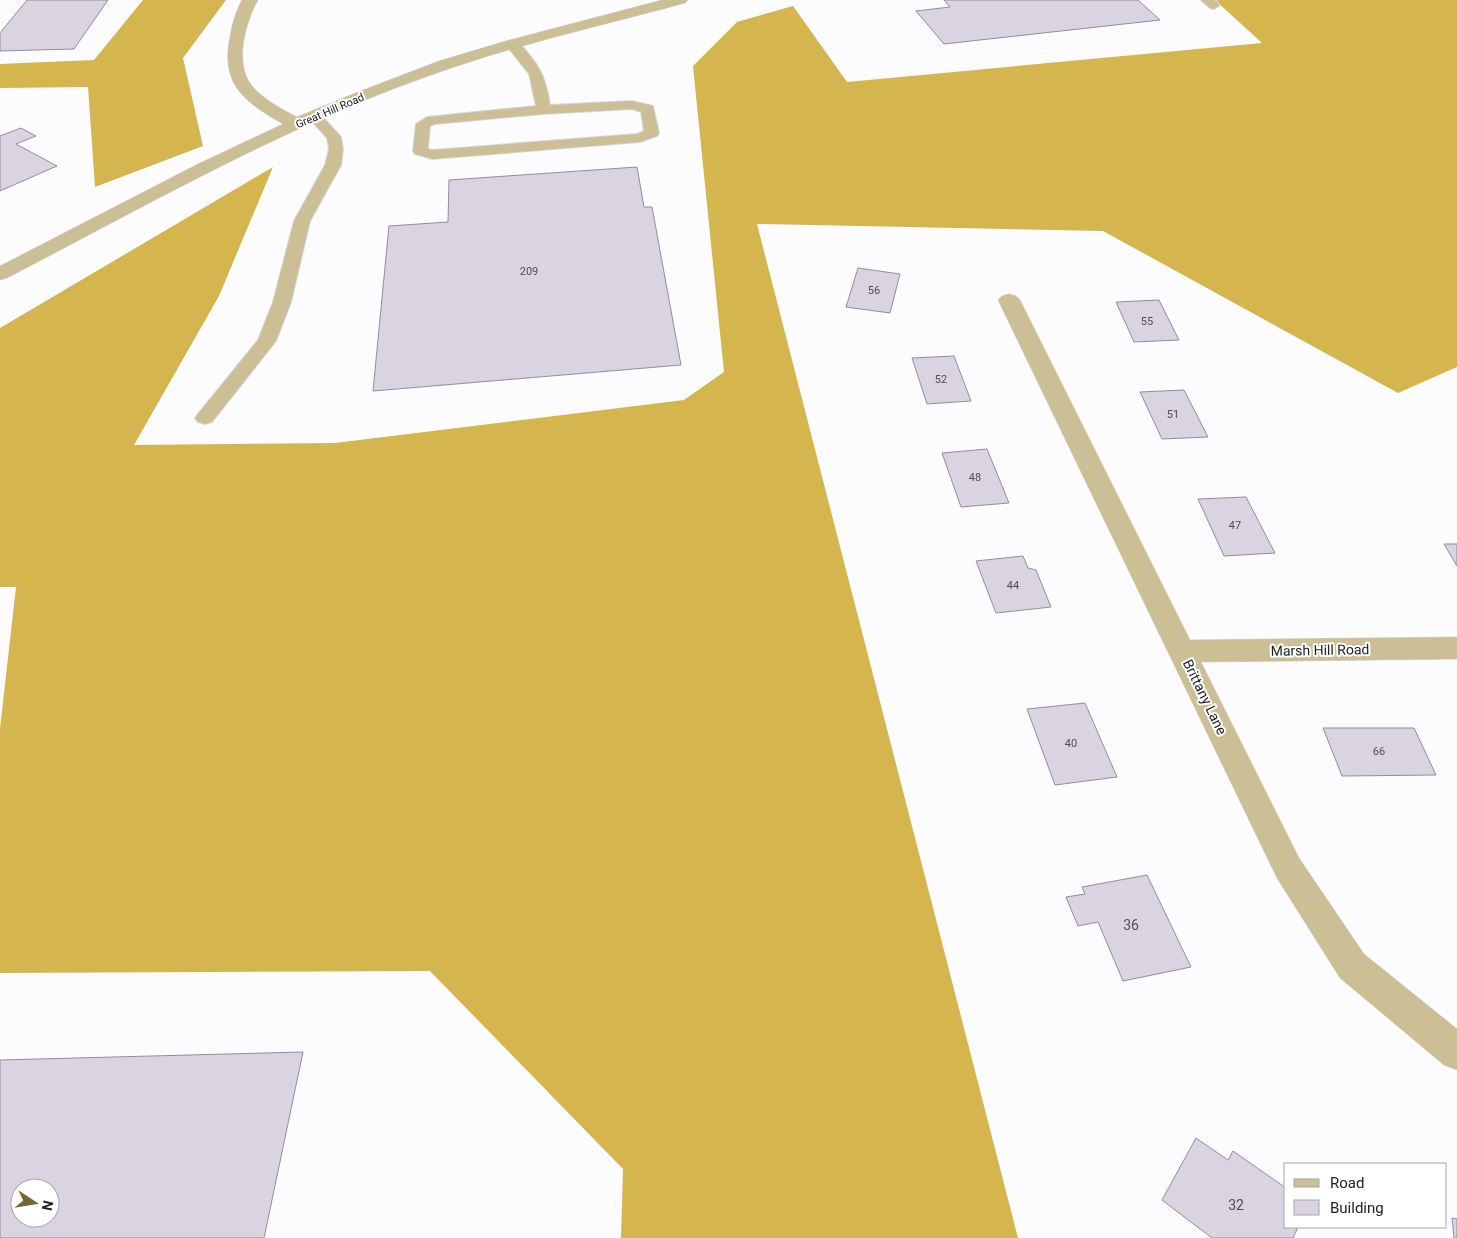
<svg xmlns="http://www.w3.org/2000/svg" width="1457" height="1238" viewBox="0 0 1457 1238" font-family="Roboto,sans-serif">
  <rect width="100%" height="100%" fill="#fcfbfe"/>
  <g fill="#d4b54e">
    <path d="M 143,0 L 226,0 L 183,58 L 203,146 L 95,187 L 88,87 L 0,88 L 0,64 L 94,60 Z"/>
    <path d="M 1215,0 L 1457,0 L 1457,367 L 1398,393 L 1103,231 L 757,224 L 1018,1238 L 621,1238 L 623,1169 L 430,971 L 0,973 L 0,729 L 16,587 L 0,587 L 0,328 L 273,167 L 219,296 L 134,445 L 335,443 L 684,400 L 724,372 L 693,66 L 737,22 L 793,6 L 847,82 L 1262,43 Z"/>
  </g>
  <g fill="#dad4e2" stroke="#938d99" fill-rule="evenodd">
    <path d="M 27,0 L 108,0 L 74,49 L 0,51 L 0,33 Z"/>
    <path d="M 944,0 L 1138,0 L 1160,20 L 944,44 L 916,11 L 950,7 Z"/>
    <path d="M 21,128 L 36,136 L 16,144 L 57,166 L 0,191 L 0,136 Z"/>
    <path d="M 637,167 L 644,207 L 652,207 L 681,365 L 373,391 L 389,226 L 448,222 L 449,180 Z"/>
    <path d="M 858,268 L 900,274 L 890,313 L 846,307 Z"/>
    <path d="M 1159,300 L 1179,340 L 1134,342 L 1116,302 Z"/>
    <path d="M 954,356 L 971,401 L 927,404 L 912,358 Z"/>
    <path d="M 1184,390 L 1208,437 L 1162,439 L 1140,392 Z"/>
    <path d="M 987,449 L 1009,503 L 961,507 L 942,453 Z"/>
    <path d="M 1246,497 L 1275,553 L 1224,556 L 1198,499 Z"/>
    <path d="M 1444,544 L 1457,544 L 1457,566 Z"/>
    <path d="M 1023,556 L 1028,568 L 1036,570 L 1051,607 L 996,613 L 976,561 Z"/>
    <path d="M 1085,703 L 1117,777 L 1055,785 L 1027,709 Z"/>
    <path d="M 1323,728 L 1414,728 L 1436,775 L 1342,776 Z"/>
    <path d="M 1147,875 L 1191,967 L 1123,981 L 1098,922 L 1078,926 L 1066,897 L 1085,894 L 1082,887 Z"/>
    <path d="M 303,1052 L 264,1238 L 0,1238 L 0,1060 ZM 20,1188 L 50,1188 L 50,1218 L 20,1218 Z"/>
    <path d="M 1196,1138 L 1228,1160 L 1233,1151 L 1286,1188 L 1286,1227 L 1298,1227 L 1293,1238 L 1212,1238 L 1162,1200 Z"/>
    <path d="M 1452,1218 L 1457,1219 L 1457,1238 L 1454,1238 Z"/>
  </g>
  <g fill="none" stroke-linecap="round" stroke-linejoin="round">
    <defs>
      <g id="service">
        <path d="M 1201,0 L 1215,0 L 1220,5 L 1214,9 L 1210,8 Z"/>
        <path d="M 513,41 L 518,42 C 538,63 546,76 550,105 L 632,101 L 653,106 L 659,133 L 657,136 L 640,142 L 432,159 L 415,154 L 413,151 L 416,124 L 427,117 L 536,106 L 529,74 L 506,45 ZM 632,109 L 641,112 L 644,131 L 637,134 L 433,150 L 428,149 L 430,126 L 435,124 L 543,114 Z"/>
        <path d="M 315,113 L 320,114 L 341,137 L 343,149 L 341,165 L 310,221 L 291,302 L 276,341 L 212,422 L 205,424 L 198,422 L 195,418 L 198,414 L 258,340 L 273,302 L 294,221 L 325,165 L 329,149 L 327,138 L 308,117 L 310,114 Z"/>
      </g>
      <g id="minor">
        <path d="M 242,0 L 258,0 C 245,23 234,64 252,86 C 264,100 282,109 297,117 L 353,94 L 439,61 L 506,41 L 662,0 L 688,0 L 685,3 C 596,27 506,47 420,79 C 276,131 142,208 7,278 L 0,280 L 0,266 L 196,165 L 283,124 C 245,102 220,85 230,37 C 232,24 236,11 242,0 Z"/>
        <path d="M 1009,294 L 1016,296 L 1020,300 L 1190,640 L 1457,637 L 1457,659 L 1201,662 L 1299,858 L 1364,954 L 1457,1029 L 1457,1070 L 1444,1065 L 1340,978 L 1277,878 L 998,300 L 1002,296 Z"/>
      </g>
    </defs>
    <use href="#service" stroke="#d9d8db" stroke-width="2"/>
    <use href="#minor" stroke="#d9d8db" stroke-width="1"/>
    <use href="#service" fill="#ccbf96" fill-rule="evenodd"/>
    <use href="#minor" fill="#ccbf96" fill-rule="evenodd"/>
  </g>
  <g text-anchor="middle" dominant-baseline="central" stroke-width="4" stroke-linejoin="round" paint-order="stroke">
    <g font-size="11" fill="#222025" stroke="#fff">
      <text transform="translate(330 111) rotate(-23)">Great Hill Road</text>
    </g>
    <g font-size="11" fill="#504d54">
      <text x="529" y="271">209</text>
      <text x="874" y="290">56</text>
      <text x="1147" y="321">55</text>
      <text x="941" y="379">52</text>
      <text x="1173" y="414">51</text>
      <text x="975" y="477">48</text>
      <text x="1235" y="525">47</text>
      <text x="1013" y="585">44</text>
      <text x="1071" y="743">40</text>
      <text x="1379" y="751">66</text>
    </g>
    <g font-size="14" fill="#222025" stroke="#fff">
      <text transform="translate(1320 650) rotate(-1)">Marsh Hill Road</text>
      <text transform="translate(1205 697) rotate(64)">Brittany Lane</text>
    </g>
    <g font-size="14" fill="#504d54">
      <text x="1131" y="925">36</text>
      <text x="1236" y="1205">32</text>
    </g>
  </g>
  <rect x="1284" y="1163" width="162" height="65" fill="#ffffff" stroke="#a7a6a8"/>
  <rect x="1294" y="1179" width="25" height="8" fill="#ccbf96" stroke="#a7a6a8"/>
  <text x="1330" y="1188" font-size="15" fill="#222025">Road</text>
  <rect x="1294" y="1200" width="25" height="15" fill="#dad4e2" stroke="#a7a6a8"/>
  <text x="1330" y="1213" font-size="15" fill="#222025">Building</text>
  <g transform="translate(35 1203) rotate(102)"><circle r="24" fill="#ffffff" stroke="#a7a6a8"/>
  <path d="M0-4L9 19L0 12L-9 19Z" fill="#756633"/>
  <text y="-8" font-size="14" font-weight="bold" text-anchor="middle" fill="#222025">N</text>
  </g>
</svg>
